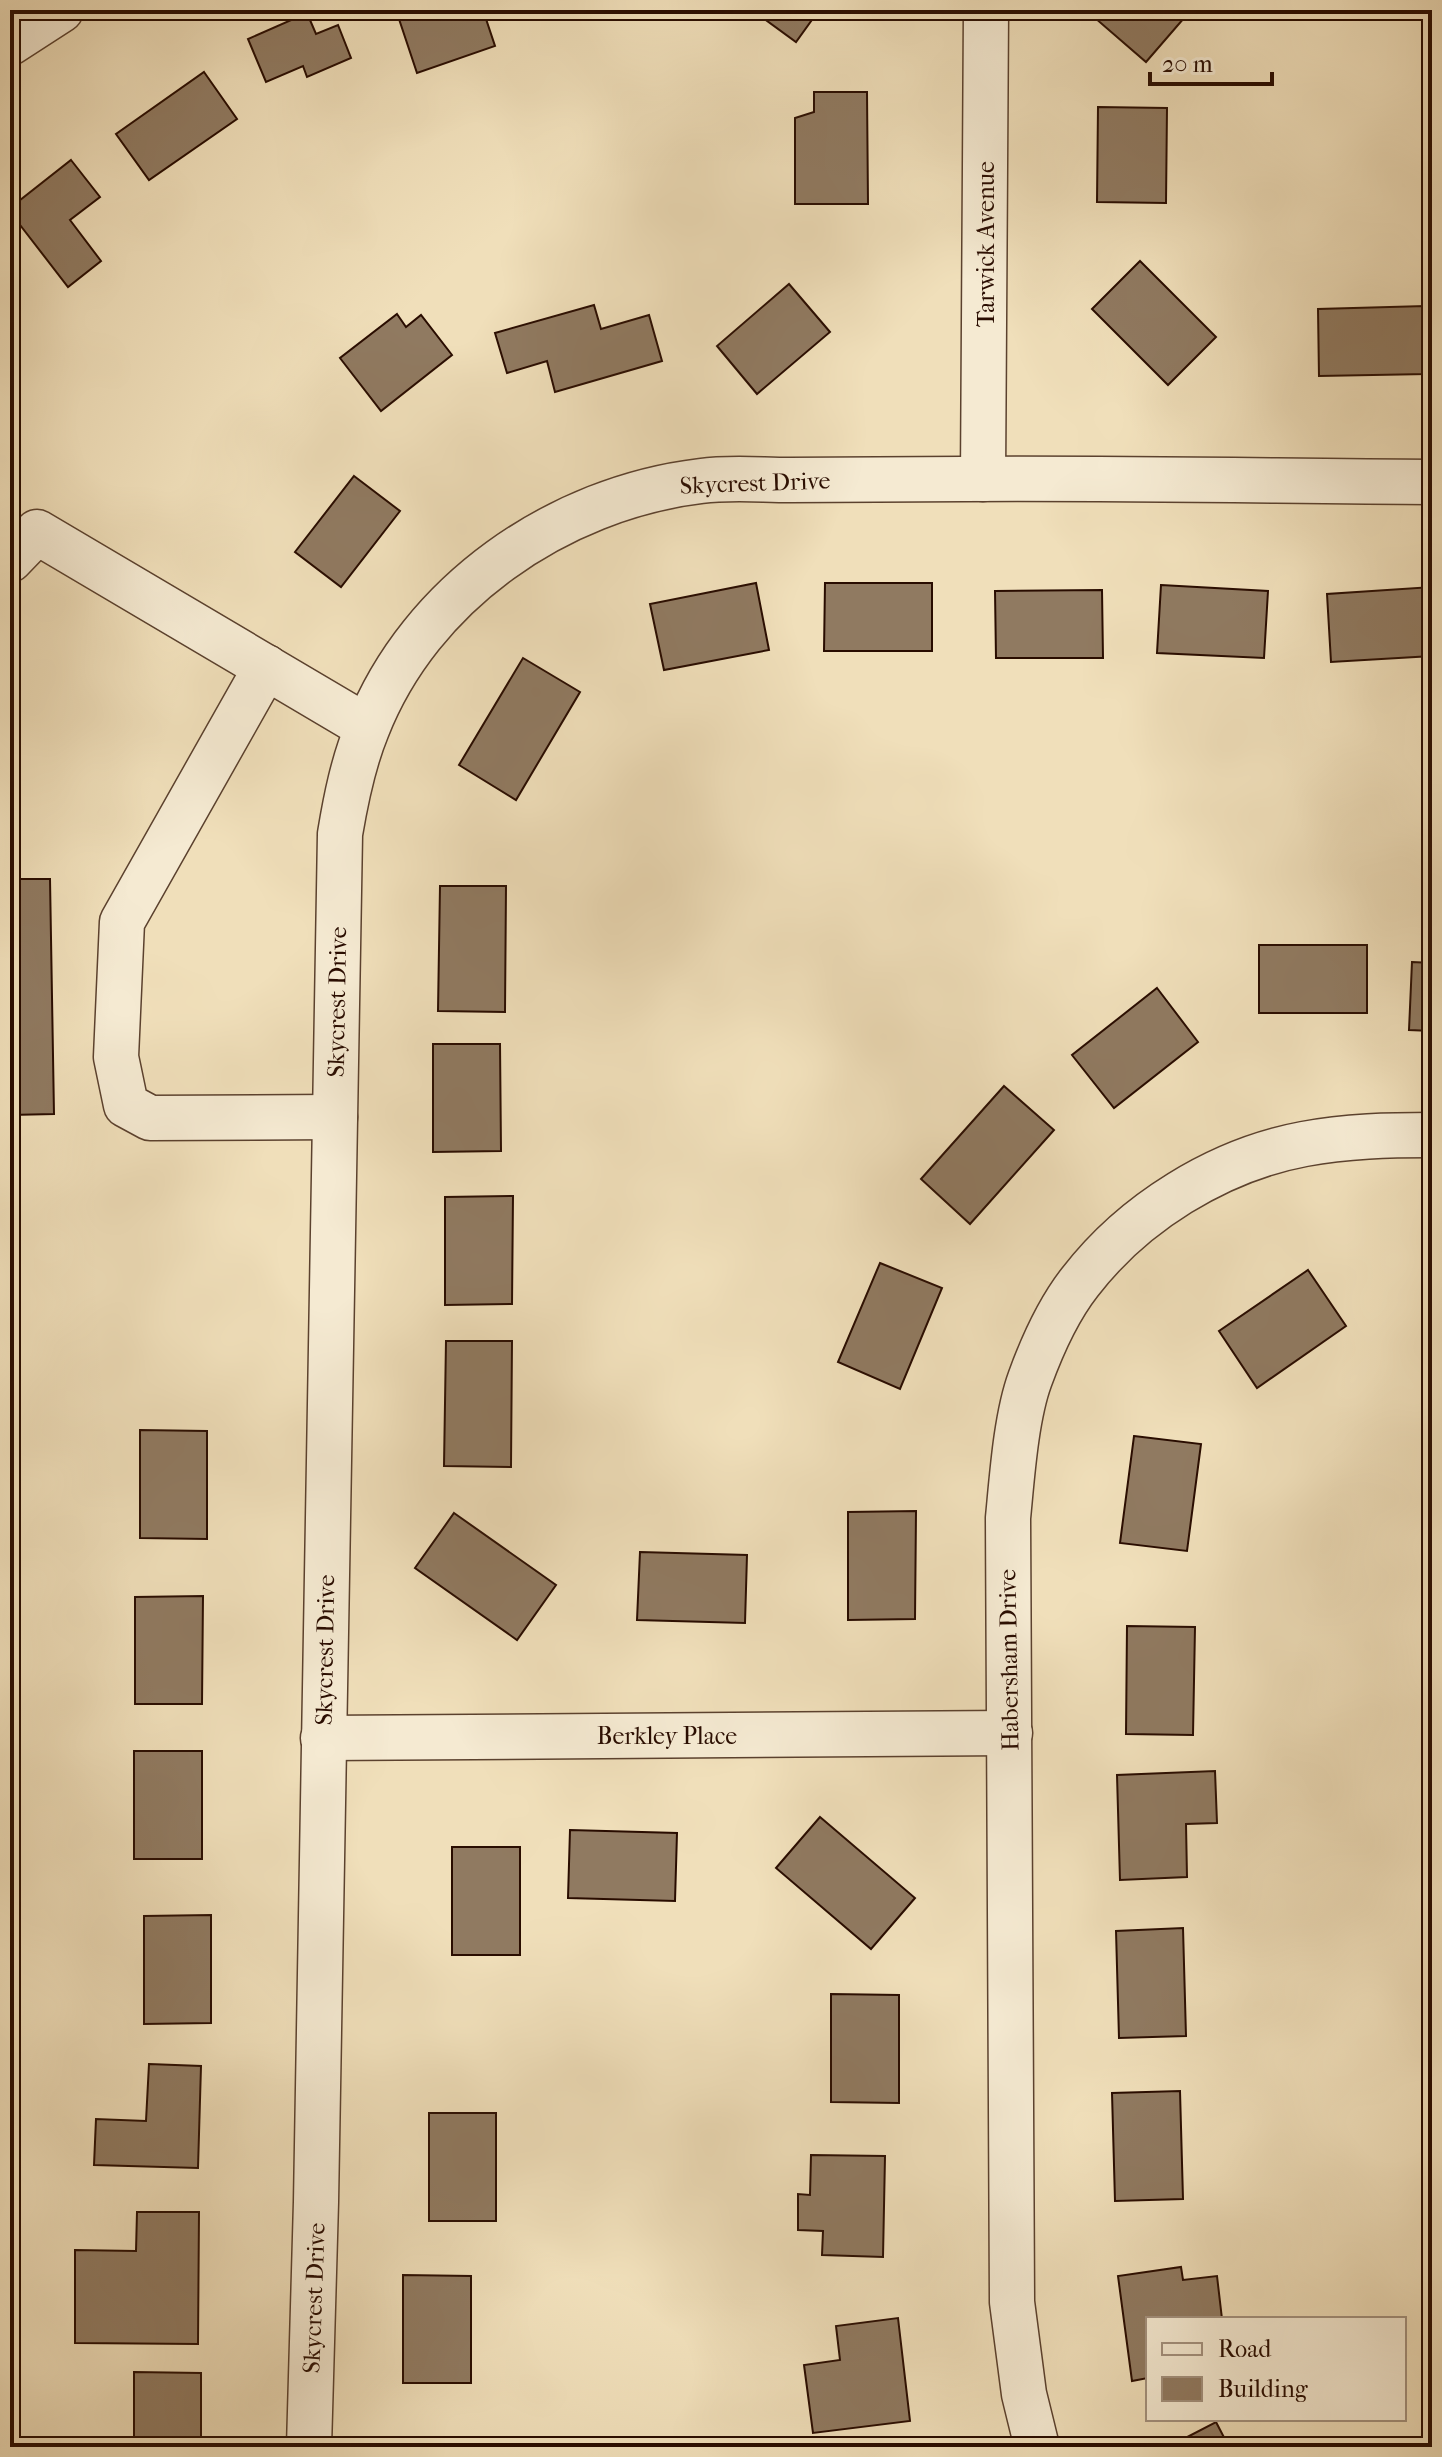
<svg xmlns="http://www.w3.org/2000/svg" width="1442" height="2457" viewBox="0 0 1442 2457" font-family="'IM FELL French Canon',serif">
  <rect width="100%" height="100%" fill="#f0dfba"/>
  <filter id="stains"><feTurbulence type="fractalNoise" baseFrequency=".0025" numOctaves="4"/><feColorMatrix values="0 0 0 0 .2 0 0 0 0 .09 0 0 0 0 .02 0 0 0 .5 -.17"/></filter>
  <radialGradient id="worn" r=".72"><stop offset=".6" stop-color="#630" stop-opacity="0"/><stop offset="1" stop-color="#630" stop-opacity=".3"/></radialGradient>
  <g fill="#907a61" stroke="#290c00" stroke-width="2">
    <path d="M 396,10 L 483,10 L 495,46 L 417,73 Z"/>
    <path d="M 528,10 L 584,10 L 529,16 Z"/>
    <path d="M 752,10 L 819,10 L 796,42 Z"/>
    <path d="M 1102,10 L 1191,10 L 1146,62 L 1095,18 Z"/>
    <path d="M 307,13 L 316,34 L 338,25 L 351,58 L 307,77 L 303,66 L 266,82 L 248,39 Z"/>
    <path d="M 204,72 L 237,119 L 149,180 L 116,134 Z"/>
    <path d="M 814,92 L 867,92 L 868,204 L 795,204 L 795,118 L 814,112 Z"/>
    <path d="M 1098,107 L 1167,108 L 1166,203 L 1097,202 Z"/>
    <path d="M 71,160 L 100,197 L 70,220 L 101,261 L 68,287 L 10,212 L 10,208 Z"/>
    <path d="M 1140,261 L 1216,337 L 1168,385 L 1092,309 Z"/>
    <path d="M 789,284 L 830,332 L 757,394 L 717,346 Z"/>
    <path d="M 594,305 L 601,329 L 649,315 L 662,361 L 555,392 L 547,361 L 507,373 L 495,333 Z"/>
    <path d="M 1425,306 L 1427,374 L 1319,376 L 1318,309 Z"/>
    <path d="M 397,314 L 406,327 L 421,315 L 452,355 L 381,411 L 340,358 Z"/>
    <path d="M 354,476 L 400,511 L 341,587 L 295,552 Z"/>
    <path d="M 756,583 L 769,650 L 664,670 L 650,604 Z"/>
    <path d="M 825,583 L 932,583 L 932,651 L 824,651 Z"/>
    <path d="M 1161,585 L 1268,591 L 1264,658 L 1157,653 Z"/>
    <path d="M 1432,587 L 1432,656 L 1331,662 L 1327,594 Z"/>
    <path d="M 1102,590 L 1103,658 L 996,658 L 995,591 Z"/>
    <path d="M 523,658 L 580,692 L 516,800 L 459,765 Z"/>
    <path d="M 10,879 L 50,879 L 54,1114 L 10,1115 Z"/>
    <path d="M 440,886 L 506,886 L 505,1012 L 438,1011 Z"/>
    <rect x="1259" y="945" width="108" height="68"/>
    <path d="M 1412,962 L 1432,963 L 1432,1031 L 1409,1030 Z"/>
    <path d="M 1157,988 L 1198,1042 L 1114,1108 L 1072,1055 Z"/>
    <path d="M 433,1044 L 500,1044 L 501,1151 L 433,1152 Z"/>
    <path d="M 1004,1086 L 1054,1130 L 970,1224 L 921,1179 Z"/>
    <path d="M 513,1196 L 512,1304 L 445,1305 L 445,1197 Z"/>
    <path d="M 880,1263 L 942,1288 L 900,1389 L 838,1362 Z"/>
    <path d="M 1308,1270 L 1346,1326 L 1257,1388 L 1219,1331 Z"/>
    <path d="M 446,1341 L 512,1341 L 511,1467 L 444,1466 Z"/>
    <path d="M 140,1430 L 207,1431 L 207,1539 L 140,1538 Z"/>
    <path d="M 1134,1436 L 1201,1444 L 1187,1551 L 1120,1543 Z"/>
    <path d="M 916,1511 L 915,1619 L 848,1620 L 848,1512 Z"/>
    <path d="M 454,1513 L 556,1585 L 517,1640 L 415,1568 Z"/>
    <path d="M 640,1552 L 747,1555 L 745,1623 L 637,1620 Z"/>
    <path d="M 203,1596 L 202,1704 L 135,1704 L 135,1597 Z"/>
    <path d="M 1127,1626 L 1195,1627 L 1193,1735 L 1126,1734 Z"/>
    <rect x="134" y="1751" width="68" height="108"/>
    <path d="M 1215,1771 L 1217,1823 L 1186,1824 L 1187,1877 L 1120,1880 L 1117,1775 Z"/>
    <path d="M 820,1817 L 915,1898 L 871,1949 L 776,1868 Z"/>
    <path d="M 570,1830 L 677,1833 L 675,1901 L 568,1898 Z"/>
    <rect x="452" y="1847" width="68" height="108"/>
    <path d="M 211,1915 L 211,2023 L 144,2024 L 144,1916 Z"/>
    <path d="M 1183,1928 L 1186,2036 L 1119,2038 L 1116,1931 Z"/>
    <path d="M 831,1994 L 899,1995 L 899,2103 L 831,2102 Z"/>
    <path d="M 149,2064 L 201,2066 L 198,2168 L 94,2165 L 96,2119 L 146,2121 Z"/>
    <path d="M 1180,2091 L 1183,2199 L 1115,2201 L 1112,2093 Z"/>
    <rect x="429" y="2113" width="67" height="108"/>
    <path d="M 811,2155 L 885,2156 L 883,2257 L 822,2255 L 823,2231 L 798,2230 L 798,2194 L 810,2195 Z"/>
    <path d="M 137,2212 L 199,2212 L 198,2344 L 75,2343 L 75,2250 L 136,2251 Z"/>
    <path d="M 1181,2267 L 1183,2280 L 1217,2276 L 1222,2319 L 1148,2319 L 1148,2378 L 1132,2381 L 1118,2276 Z"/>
    <path d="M 403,2275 L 471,2276 L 471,2383 L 403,2383 Z"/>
    <path d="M 898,2318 L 910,2421 L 813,2433 L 804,2365 L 840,2360 L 836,2326 Z"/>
    <path d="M 134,2372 L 201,2373 L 201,2447 L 134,2447 Z"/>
    <path d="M 1216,2422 L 1229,2447 L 1168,2447 Z"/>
    <path d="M 1432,2431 L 1432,2447 L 1413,2447 Z"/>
    <path d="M 497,2437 L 496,2447 L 428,2447 L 428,2438 Z"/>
  </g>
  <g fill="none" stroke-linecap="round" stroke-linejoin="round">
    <defs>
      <g id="minor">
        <path d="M 10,43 L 61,10"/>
        <path d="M 983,479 L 986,10"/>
        <path d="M 10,560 L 37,532 L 367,727"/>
        <path d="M 266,667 L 122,922 L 116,1057 L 126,1105 L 150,1118 L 335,1117"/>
        <path d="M 323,1738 L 1010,1733"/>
        <path d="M 309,2447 L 316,2202 L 340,834 C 346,798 353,763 367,729 C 420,593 558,498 701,481 C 730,477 761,480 790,480 C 848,480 906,479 964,479 C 1120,478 1276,481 1432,482"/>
        <path d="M 1037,2447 L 1024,2394 L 1012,2302 L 1008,1518 C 1012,1477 1016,1417 1030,1379 C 1042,1346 1058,1310 1080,1282 C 1133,1213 1218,1160 1304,1144 C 1347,1136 1389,1135 1432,1135"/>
      </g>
    </defs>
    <use href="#minor" stroke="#5b412e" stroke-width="47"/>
    <use href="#minor" stroke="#f5ead2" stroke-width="44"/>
  </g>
  <g text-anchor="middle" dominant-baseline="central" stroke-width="6" stroke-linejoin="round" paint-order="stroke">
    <g font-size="24" fill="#290c00" stroke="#f5ead2">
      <text transform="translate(986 244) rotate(-90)">Tarwick Avenue</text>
      <text transform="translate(755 483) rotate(-2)">Skycrest Drive</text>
      <text transform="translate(337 1002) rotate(-89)">Skycrest Drive</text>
      <text transform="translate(325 1650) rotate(-89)">Skycrest Drive</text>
      <text transform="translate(1009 1660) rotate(-91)">Habersham Drive</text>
      <text x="667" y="1736">Berkley Place</text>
      <text transform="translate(314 2298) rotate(-88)">Skycrest Drive</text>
    </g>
  </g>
  <rect width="1442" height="2457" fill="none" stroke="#f0dfba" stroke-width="40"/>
  <rect x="12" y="12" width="1418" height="2433" fill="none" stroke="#290c00" stroke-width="4"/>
  <rect x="20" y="20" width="1402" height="2417" fill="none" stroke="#290c00" stroke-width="2"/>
  <rect x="1146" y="2317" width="260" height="104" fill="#f5ead2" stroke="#a3917e" stroke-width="2"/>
  <rect x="1162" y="2343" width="40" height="12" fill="#f5ead2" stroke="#a3917e" stroke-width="2"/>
  <text x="1218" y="2357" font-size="24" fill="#290c00">Road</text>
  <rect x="1162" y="2377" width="40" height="24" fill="#907a61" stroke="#a3917e" stroke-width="2"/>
  <text x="1218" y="2397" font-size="24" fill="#290c00">Building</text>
  <path d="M1150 72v12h122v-12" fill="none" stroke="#290c00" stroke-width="4"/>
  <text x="1162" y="72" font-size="24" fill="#290c00" stroke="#f5ead2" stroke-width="6" paint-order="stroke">20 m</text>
  <rect width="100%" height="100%" filter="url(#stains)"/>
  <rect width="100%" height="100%" fill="url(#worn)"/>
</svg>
